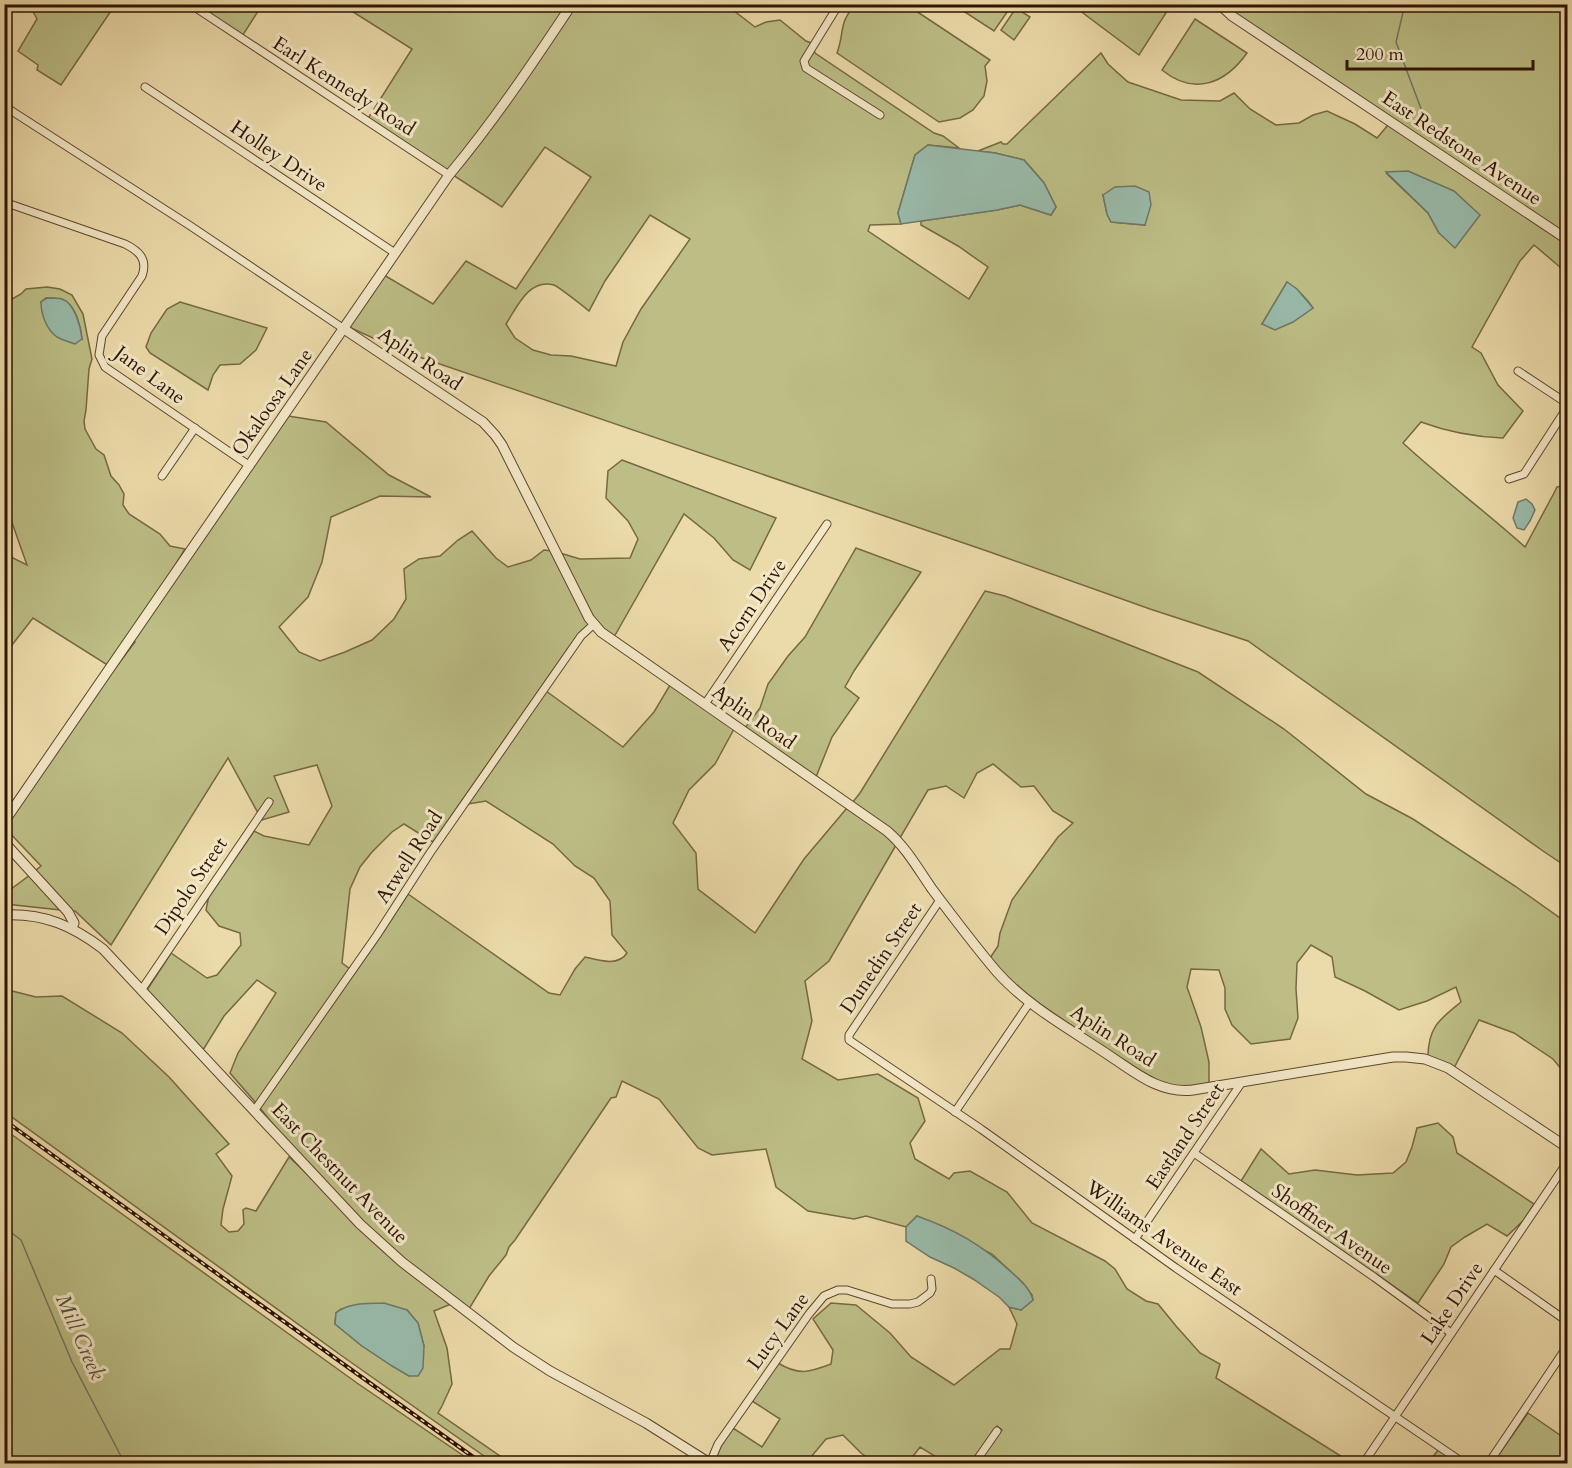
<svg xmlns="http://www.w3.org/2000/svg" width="1572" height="1468" viewBox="0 0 1572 1468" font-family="Cardo,serif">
  <rect width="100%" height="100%" fill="#ecdbaa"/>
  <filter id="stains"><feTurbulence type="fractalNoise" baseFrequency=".00333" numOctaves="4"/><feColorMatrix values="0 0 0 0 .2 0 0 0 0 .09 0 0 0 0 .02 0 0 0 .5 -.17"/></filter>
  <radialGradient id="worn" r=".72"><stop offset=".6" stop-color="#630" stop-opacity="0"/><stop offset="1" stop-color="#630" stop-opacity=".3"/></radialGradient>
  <g fill="#bcbe85" stroke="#766842" stroke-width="1.5" fill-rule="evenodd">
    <path d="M 27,5 L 115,5 L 61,85 L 37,70 L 38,65 L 18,51 L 37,19 L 31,8 Z"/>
    <path d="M 217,5 L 262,5 L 241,38 L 208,16 Z"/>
    <path d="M 342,5 L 568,5 L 509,91 L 447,172 L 367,120 L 412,49 Z"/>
    <path d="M 576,5 L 732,5 L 733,10 L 755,27 L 766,22 L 780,20 L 806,41 L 817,45 L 814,50 L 815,53 L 934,133 L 943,136 L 959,148 L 928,145 L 915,155 L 898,213 L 901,224 L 870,225 L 868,231 L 969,299 L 988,267 L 958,246 L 921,225 L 921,221 L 997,210 L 1020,205 L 1051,215 L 1056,207 L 1044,183 L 1024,160 L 995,153 L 978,151 L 1001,142 L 1003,144 L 1007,144 L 1101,53 L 1108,64 L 1128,82 L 1181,100 L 1220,101 L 1234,93 L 1250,109 L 1276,125 L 1299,123 L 1313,115 L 1327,111 L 1355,124 L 1377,138 L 1388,125 L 1567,245 L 1567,273 L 1534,245 L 1520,261 L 1472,347 L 1481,353 L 1498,385 L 1523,411 L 1503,438 C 1475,437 1448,432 1421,422 L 1403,443 C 1442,479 1485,511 1525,547 L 1554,493 L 1557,487 L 1562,486 C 1568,506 1563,527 1568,548 L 1567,867 L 1543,851 L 1248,641 L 1150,609 L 987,551 L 399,350 L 349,327 L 384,275 L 433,304 L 466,261 L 516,289 L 591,177 L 545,147 L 502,207 L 453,175 ZM 1386,173 L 1479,215 L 1439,233 L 1428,213 ZM 1103,195 L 1144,225 L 1111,222 L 1107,214 ZM 650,215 L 690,239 L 641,309 L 623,342 L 616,366 L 571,356 L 551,355 L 533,350 L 515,338 L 506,324 C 517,307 529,278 554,285 C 559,287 583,306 589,311 L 605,281 ZM 1287,282 C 1297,289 1306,297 1313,308 L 1262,324 Z"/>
    <path d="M 907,5 L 990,60 L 985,66 L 987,81 L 984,96 L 973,110 L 960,118 L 939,122 L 837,53 C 845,31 838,24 855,5 Z"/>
    <path d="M 954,5 L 1012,5 L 994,31 Z"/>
    <path d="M 1076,5 L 1076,4 L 1171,5 L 1139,55 L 1075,7 Z"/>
    <path d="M 1224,5 L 1567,5 L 1567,236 L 1234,13 Z"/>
    <path d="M 1016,8 L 1030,17 L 1014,40 L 1001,30 Z"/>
    <path d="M 1195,19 L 1247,53 C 1225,84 1194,96 1162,70 Z"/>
    <path d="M 47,287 L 60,289 L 72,295 L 83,314 L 92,359 L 89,369 L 86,410 L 84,421 L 85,429 L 96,449 L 104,455 L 111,476 L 119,485 L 124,494 L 123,505 L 129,514 L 160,534 L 170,546 L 185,549 L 165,582 L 109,666 L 33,618 L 5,654 L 5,554 L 27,565 L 9,514 L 5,497 L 5,303 L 21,294 L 26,289 ZM 46,298 C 52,298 60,298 65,301 C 76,307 81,328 82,339 L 41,302 Z"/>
    <path d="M 180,302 L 267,328 L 256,350 L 240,364 L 220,365 L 213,375 L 208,390 L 150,353 L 146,347 L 151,333 L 167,309 Z"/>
    <path d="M 288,416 L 326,422 L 389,475 L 431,497 L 380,496 L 331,517 L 322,562 L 308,597 L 279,627 L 299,652 L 320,661 L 345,652 L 372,640 L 394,619 L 406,599 L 404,569 L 419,559 L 440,556 L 458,540 L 472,531 L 496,558 L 508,567 L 531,560 L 544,550 L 552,551 L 589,624 L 579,634 L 569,647 L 433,842 L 404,824 L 392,832 L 372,852 L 360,867 L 350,889 L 342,963 L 350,969 L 256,1103 L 230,1073 L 238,1053 L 276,993 L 257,980 L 224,1016 L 203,1050 L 147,990 L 171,953 L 207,978 L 217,975 L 241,945 L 240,933 L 219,926 L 206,910 L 209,895 L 254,831 L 264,836 L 309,845 L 332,806 L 317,765 L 274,776 L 289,812 L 262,820 L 261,819 L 273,801 L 268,798 L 258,813 L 228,758 L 111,945 L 75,911 L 72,911 L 35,871 L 41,866 L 5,828 L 104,683 L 135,642 L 134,640 Z"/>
    <path d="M 622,460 L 776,518 L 750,570 L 733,560 L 714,538 L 684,514 L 614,637 C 586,617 575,582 560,553 L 580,559 L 630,558 L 638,539 L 628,521 L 606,498 L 608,471 Z"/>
    <path d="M 856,548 L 921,572 L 854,671 L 845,687 L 859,698 L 832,737 L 816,777 L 745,728 L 760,708 L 768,684 L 788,656 L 805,637 Z"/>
    <path d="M 985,591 L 1005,596 L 1198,672 L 1284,729 L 1366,794 L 1413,819 L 1515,886 L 1567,923 L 1567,1076 L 1553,1059 L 1514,1033 L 1479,1020 L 1454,1068 L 1428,1057 C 1428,1027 1440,1019 1461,1002 L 1456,987 L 1427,1001 L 1399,1010 L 1365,991 L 1335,977 L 1332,957 L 1311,945 L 1297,963 L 1296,989 L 1298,1018 L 1290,1039 L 1251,1044 L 1232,1025 L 1225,1009 L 1225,988 L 1219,970 L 1191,969 L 1187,987 L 1201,1027 L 1209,1062 L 1209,1084 L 1187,1087 L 1162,1084 L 1135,1068 L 1032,999 L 1009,979 L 990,958 L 998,946 L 1000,933 L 1012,900 L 1058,837 L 1073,823 L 1053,811 L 1034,786 L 1021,787 L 993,764 L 977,773 L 964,798 L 946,786 L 928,790 L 900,838 L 852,803 L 860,793 Z"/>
    <path d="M 670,685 L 734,729 L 715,764 L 689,790 L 673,823 L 696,853 L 698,889 L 755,933 L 804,859 L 847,808 L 885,834 L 896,845 L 829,961 L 805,981 L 812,1021 L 802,1059 L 838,1080 L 878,1074 L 918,1098 L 925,1121 L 910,1143 L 915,1159 L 949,1179 L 954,1173 L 970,1171 L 1007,1192 L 1032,1223 L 1105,1261 L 1115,1269 L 1127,1289 L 1146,1301 L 1158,1304 L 1176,1326 L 1200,1353 L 1220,1364 L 1216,1378 L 1352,1463 L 978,1463 L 1002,1430 L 997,1426 L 970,1463 L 946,1463 L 920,1447 L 908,1463 L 875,1463 L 861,1453 L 843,1435 L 826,1439 L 806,1463 L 802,1463 L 793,1459 L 791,1463 L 718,1463 L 714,1461 L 721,1446 L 733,1428 L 762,1447 L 780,1419 L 752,1401 L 778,1363 C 799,1376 810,1372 831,1364 L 833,1350 L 813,1319 L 831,1303 L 856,1305 L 890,1333 L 911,1357 L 954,1385 L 1000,1349 L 1010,1349 L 1017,1324 L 1009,1307 L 1021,1310 L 1033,1300 L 1032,1295 L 1023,1283 L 992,1254 L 917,1216 L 906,1227 L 866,1216 L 854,1219 L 808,1211 L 776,1187 L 766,1149 L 712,1155 L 698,1148 L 659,1099 L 622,1081 L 616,1097 L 611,1098 L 515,1240 L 509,1247 L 506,1255 L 489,1276 L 469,1309 L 404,1259 L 377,1236 L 280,1133 L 260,1108 L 380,937 L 408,894 L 549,993 L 560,995 L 575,969 L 585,957 C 598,960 618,967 627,953 L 612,935 L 610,901 L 594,878 L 575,866 L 553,844 L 486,801 L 468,804 L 546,691 L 623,747 L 654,712 Z"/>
    <path d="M 30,875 L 61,910 L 5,904 L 4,889 L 11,889 Z"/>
    <path d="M 4,989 L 36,997 L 62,996 L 122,1033 L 169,1077 L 229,1144 L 216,1154 L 232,1176 L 223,1209 L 221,1225 L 229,1232 L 238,1231 L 244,1224 L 243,1210 L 246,1208 L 256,1211 L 289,1157 C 318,1183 343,1213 371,1240 C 395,1264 424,1283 451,1304 L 434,1311 L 447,1348 L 452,1384 L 442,1406 L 438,1413 L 510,1463 L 494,1463 L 342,1356 L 5,1112 ZM 341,1309 L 407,1310 L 418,1323 L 424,1346 L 409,1376 L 362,1346 L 335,1324 L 336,1313 Z"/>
    <path d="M 1438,1123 L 1453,1137 L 1457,1153 L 1534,1204 L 1524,1220 L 1507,1236 L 1487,1224 L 1465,1237 L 1451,1247 L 1444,1264 L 1418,1303 L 1241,1181 L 1261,1149 L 1289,1174 L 1315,1170 L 1357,1175 L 1393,1173 L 1406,1162 L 1412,1147 L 1417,1128 Z"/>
    <path d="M 4,1129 L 357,1383 L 474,1463 L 5,1463 Z"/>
    <path d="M 1528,1413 L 1567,1440 L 1567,1463 L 1492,1464 Z"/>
    <path d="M 1439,1449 L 1460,1464 L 1427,1464 Z"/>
  </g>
  <g fill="#99bbab" stroke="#6f7867" stroke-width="1.5">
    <path d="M 928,145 L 995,153 L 1024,160 L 1044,183 L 1056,207 L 1051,215 L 1020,205 L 997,210 L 901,224 L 898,213 L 915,155 Z"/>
    <path d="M 1408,171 L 1454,191 L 1480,215 L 1455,248 L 1439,233 L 1428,213 L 1386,172 Z"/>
    <path d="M 1135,186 L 1149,192 L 1151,205 L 1145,225 L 1111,222 L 1107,214 L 1103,195 L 1115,187 Z"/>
    <path d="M 1287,282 L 1297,289 L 1313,308 L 1293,322 L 1275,330 L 1262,324 Z"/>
    <path d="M 47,298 C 51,298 58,298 62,299 C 75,303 81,328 82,339 L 75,344 C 70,342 62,340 57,337 C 46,329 41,314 41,302 Z"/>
    <path d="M 1526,499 L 1532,504 L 1535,510 L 1530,521 L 1524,530 L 1517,528 L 1513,518 L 1518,502 Z"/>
    <path d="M 917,1216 C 954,1229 982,1245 1010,1271 C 1019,1279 1030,1288 1033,1300 L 1021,1310 L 1009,1307 L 999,1297 L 973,1279 L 954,1268 L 930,1257 L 906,1241 L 906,1227 Z"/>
    <path d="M 384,1303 L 407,1310 L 418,1323 L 424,1346 L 423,1368 L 418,1376 L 409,1376 L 392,1366 L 362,1346 L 335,1324 L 336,1313 C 349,1302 368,1304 384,1303 Z"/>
  </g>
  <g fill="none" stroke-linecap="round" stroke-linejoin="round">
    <g stroke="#6f7867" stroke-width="1.5">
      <path d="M 1405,4 L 1396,42 L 1426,122"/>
      <path d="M 4,1227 L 21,1240 L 72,1362 L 125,1464"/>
    </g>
    <defs>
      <g id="minor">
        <path d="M 190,4 L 449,175"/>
        <path d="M 839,4 L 804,61 L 806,68 L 880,115"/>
        <path d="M 145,87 L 395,253"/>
        <path d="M 4,106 L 189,225 L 344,329"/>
        <path d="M 4,202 L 125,244 C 139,251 148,259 142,276 L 102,336 L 99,355 L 105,367 L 250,466"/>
        <path d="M 1518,371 L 1568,404"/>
        <path d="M 162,476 L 195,428"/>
        <path d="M 1509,479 L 1524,474 L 1568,406"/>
        <path d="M 705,704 L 827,524"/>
        <path d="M 940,900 L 849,1035 L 849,1040 L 981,1129 L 1176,1268 L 1465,1464"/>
        <path d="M 142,989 L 269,802"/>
        <path d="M 254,1111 L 377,935 L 430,853 L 572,649 L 581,636 L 594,624"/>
        <path d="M 955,1112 L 1030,1002"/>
        <path d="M 1194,1153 L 1374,1277 L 1451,1333"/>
        <path d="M 1135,1239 L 1242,1082"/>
        <path d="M 1494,1270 L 1568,1322"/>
        <path d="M 710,1463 L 718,1444 L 809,1314 L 824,1296 L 838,1290 L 847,1290 L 892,1304 L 910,1304 L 918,1302 L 930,1293 L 932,1289 L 931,1279"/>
        <path d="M 974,1464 L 997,1431"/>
        <path d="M 1363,1464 L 1568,1161"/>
        <path d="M 1488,1464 L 1568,1345"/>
      </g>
      <g id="tertiary">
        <path d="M 1219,4 L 1232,16 L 1568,240"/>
        <path d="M 344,329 L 483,422 L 495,435 L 502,445 L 589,618 L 601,632 L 887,831 C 906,847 918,869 932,889 C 953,917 974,945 997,972 C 1027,1006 1073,1031 1110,1056 C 1136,1073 1160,1094 1193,1090 L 1393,1057 L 1406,1057 L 1425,1059 L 1448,1068 L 1568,1148"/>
        <path d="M 4,822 L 449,175 C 494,121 533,63 572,4"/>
        <path d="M 4,842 L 68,912 L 74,923 L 72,928"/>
        <path d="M 4,915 C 44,913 73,926 103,949 L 360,1224 L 402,1262 L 513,1347 L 550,1371 L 646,1423 L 711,1464"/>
      </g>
    </defs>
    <use href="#minor" stroke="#5f452a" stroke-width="9"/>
    <use href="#tertiary" stroke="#5f452a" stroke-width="11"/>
    <use href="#minor" stroke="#f3e8c8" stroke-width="7"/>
    <use href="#tertiary" stroke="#f3e8c8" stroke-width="9"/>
    <defs>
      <path id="rail" d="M 4,1120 L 205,1265 L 483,1464"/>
    </defs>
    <use href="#rail" stroke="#301300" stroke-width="4"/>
    <use href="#rail" stroke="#f3e8c8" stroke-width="1.5" stroke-dasharray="4.5" stroke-linecap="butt"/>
  </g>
  <g text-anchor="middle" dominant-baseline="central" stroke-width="6" stroke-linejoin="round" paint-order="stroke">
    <g font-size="20" fill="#301300" stroke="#f3e8c8">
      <text transform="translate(344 86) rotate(33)">Earl Kennedy Road</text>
      <text transform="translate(1462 148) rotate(34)">East Redstone Avenue</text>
      <text transform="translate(279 156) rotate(34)">Holley Drive</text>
      <text transform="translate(420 359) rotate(34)">Aplin Road</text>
      <text transform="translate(150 375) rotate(37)">Jane Lane</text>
      <text transform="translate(272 402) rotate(-55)">Okaloosa Lane</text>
      <text transform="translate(752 605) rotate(-56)">Acorn Drive</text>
      <text transform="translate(754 717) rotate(35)">Aplin Road</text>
      <text transform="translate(409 857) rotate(-57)">Atwell Road</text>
      <text transform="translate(191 886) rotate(-56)">Dipolo Street</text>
      <text transform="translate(881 958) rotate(-56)">Dunedin Street</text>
      <text transform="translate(1113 1036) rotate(33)">Aplin Road</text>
      <text transform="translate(1185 1136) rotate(-56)">Eastland Street</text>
      <text transform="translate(340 1173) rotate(46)">East Chestnut Avenue</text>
      <text transform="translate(1332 1229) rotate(35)">Shoffner Avenue</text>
      <text transform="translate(1164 1238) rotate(35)">Williams Avenue East</text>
      <text transform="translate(1452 1303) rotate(-56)">Lake Drive</text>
      <text transform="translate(778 1331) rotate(-54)">Lucy Lane</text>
    </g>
    <g font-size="21" font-style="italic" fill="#554e3c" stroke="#f3e8c8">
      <text transform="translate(80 1337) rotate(66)">Mill Creek</text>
    </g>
  </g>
  <rect width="1572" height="1468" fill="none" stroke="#ecdbaa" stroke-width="24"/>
  <rect x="6" y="6" width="1560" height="1456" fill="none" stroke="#301300" stroke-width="3"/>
  <rect x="12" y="12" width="1548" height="1444" fill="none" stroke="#301300" stroke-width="1.5"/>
  <path d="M1347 60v9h186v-9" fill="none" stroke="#301300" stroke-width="3"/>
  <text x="1356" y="60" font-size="18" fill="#301300" stroke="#f3e8c8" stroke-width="4.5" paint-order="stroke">200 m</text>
  <rect width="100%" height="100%" filter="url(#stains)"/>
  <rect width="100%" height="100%" fill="url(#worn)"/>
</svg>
